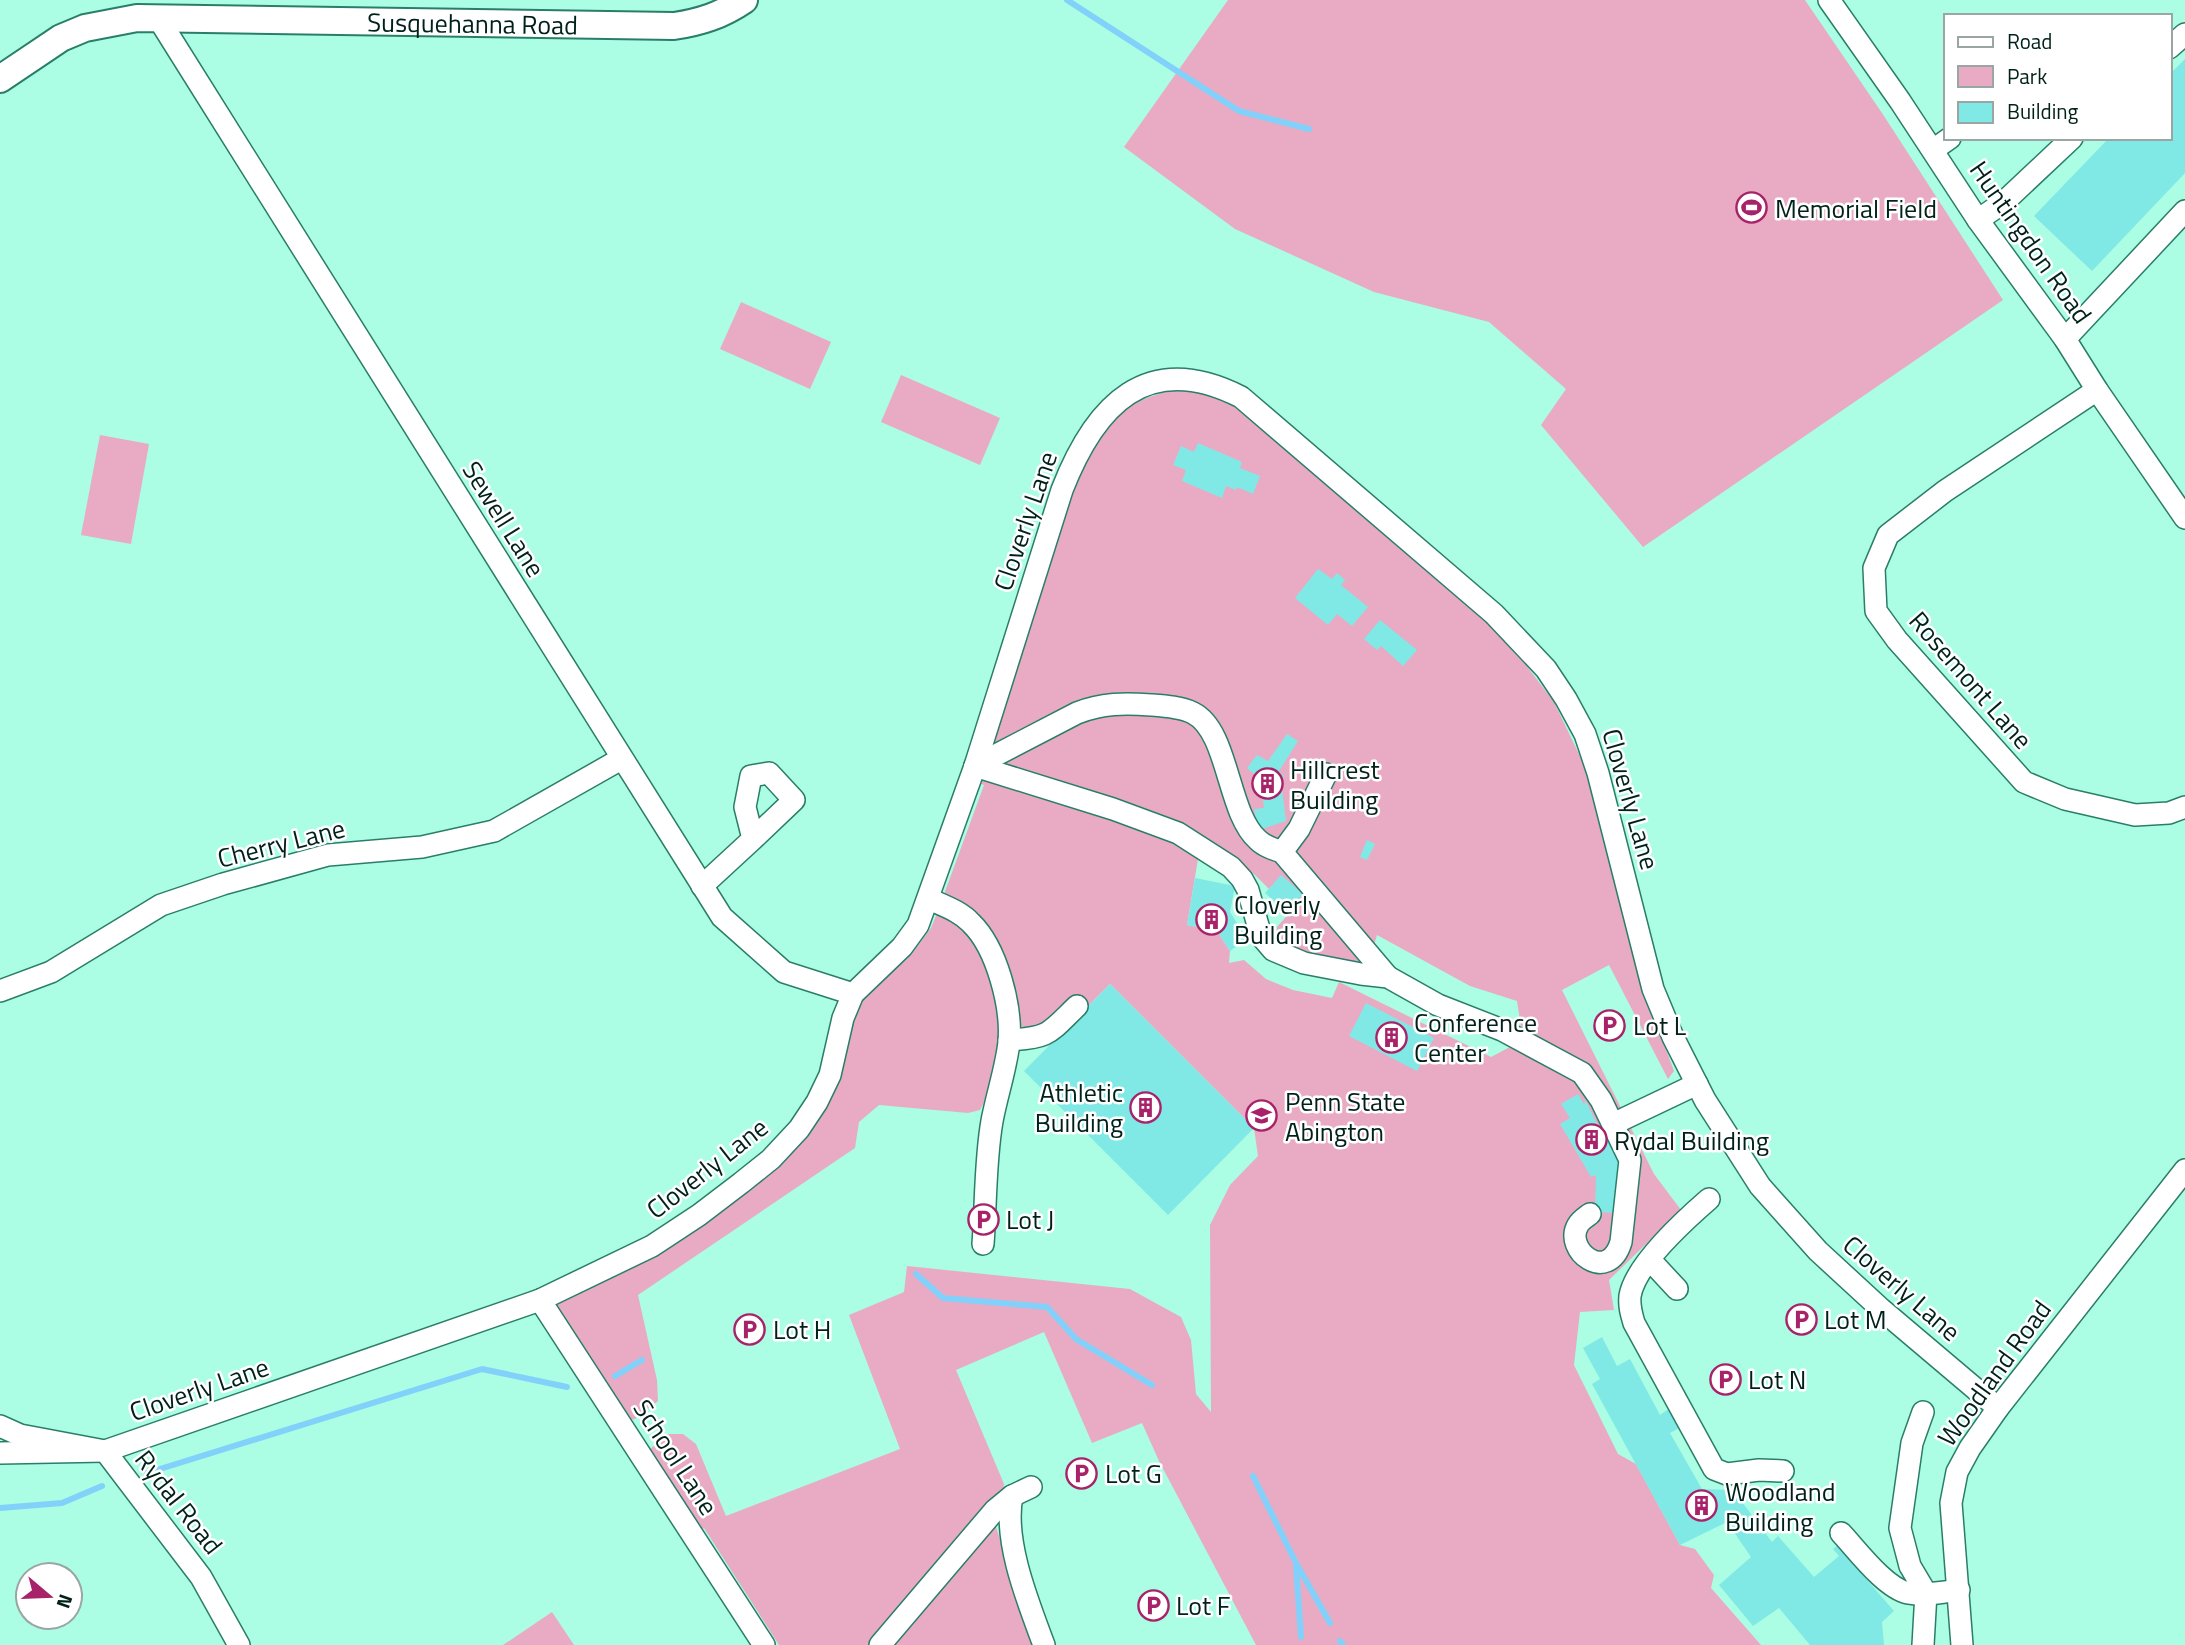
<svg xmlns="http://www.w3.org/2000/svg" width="2185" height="1645" viewBox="0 0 2185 1645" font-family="'Titillium Web',sans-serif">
  <rect width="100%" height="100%" fill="#abfde3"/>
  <g fill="#e9abc4" fill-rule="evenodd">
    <path d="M 1228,0 L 1805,0 L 1884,116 L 2003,300 L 1643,547 L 1541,425 L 1566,389 L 1489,322 L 1374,292 L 1235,229 L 1124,147 Z"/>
    <path d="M 741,302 L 831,342 L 810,389 L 720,349 Z"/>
    <path d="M 901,375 L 1000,418 L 980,465 L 881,422 Z"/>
    <path d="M 1185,388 L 1215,394 L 1242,410 L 1503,635 L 1554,702 L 1589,775 L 1645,993 L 1674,1071 L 1668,1079 L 1609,965 L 1562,990 L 1654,1174 L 1681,1210 L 1609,1280 L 1614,1310 L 1580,1312 L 1574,1365 L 1618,1454 L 1636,1464 L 1680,1545 L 1695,1549 L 1714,1575 L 1711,1588 L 1761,1645 L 1256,1645 L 1159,1461 L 1142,1423 L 1092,1443 L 1044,1332 L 956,1370 L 1004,1484 L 996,1527 L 1034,1645 L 779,1645 L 704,1528 L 697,1532 L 644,1454 L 668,1434 L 683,1434 L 696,1444 L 726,1516 L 900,1449 L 849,1315 L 904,1292 L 907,1266 L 1130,1289 L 1181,1317 L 1191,1340 L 1196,1394 L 1211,1412 L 1210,1225 L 1230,1185 L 1258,1156 L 1254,1128 L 1110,984 L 1088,1006 L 1078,996 L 1036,1029 L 1019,1026 L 1007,972 L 943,897 L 984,785 L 981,784 L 1073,486 C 1080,471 1085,454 1093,441 C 1115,408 1148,394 1185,388 ZM 1199,853 L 1254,874 L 1291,911 L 1277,927 L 1277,938 C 1300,956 1328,960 1357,963 L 1373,949 L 1377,935 L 1470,986 L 1517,1001 L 1523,1040 L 1491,1057 L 1339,982 L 1332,998 L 1293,990 L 1266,979 L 1244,960 L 1229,963 L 1230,951 L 1217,931 L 1187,925 Z"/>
    <path d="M 100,435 L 149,444 L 131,544 L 81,535 Z"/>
    <path d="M 937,913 C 945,917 955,920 961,927 C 979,946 996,989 1000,1015 C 1004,1042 993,1087 980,1110 L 968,1113 L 879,1105 L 859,1122 L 855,1148 L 638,1295 L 657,1380 L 658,1401 L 635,1419 L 624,1421 L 548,1301 L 772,1173 L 814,1123 L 838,1083 L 858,1007 L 869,991 L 906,960 L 916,948 L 931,928 Z"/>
    <path d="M 552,1612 L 574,1645 L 503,1645 Z"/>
  </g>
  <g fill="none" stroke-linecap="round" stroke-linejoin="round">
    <g stroke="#82d1fb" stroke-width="6">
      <path d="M 1067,0 L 1239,111 L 1309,129"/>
      <path d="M 916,1274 L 943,1298 L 1047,1307 L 1076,1339 L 1152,1385"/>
      <path d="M 615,1376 L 642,1360"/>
      <path d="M 147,1473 L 482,1369 L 567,1387"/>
      <path d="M 1253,1476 L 1296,1563 L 1330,1623"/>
      <path d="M 0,1508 L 62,1503 L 102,1486"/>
      <path d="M 1296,1566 L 1301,1637"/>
      <path d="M 1340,1641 L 1343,1645"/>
    </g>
  </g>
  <g fill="#80e9e6">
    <path d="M 2185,59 L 2185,173 L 2092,271 L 2034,216 L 2109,138 L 2169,138 L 2169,75 Z"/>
    <path d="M 1198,443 L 1242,462 L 1240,468 L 1260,476 L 1253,494 L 1237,487 L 1236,490 L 1226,486 L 1222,498 L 1182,481 L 1186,470 L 1173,465 L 1181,446 L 1194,452 Z"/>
    <path d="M 1318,569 L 1332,579 L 1337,573 L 1345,580 L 1341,585 L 1368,607 L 1352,626 L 1337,614 L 1328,625 L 1295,598 Z"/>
    <path d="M 1380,620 L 1417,650 L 1403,666 L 1381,646 L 1377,650 L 1364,639 Z"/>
    <path d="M 1287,734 L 1298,741 L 1279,771 L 1284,776 L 1281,781 L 1286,821 L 1259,830 L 1254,809 L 1264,808 L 1262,791 L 1254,787 L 1253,781 L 1260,779 L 1247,768 L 1257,755 L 1268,761 Z"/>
    <path d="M 1367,840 L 1375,844 L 1367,860 L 1360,857 Z"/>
    <path d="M 1281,875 L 1303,894 L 1287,912 L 1265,893 Z"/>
    <path d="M 1195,878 L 1235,886 L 1230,912 L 1247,939 L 1230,951 L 1217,931 L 1187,925 Z"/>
    <path d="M 1110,984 L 1254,1128 L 1168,1215 L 1024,1071 Z"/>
    <path d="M 1366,1003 L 1434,1038 L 1417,1071 L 1349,1036 Z"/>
    <path d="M 1578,1094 L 1584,1104 L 1586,1101 L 1598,1126 L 1604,1123 L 1620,1154 L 1619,1213 L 1595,1212 L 1596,1175 L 1591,1177 L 1560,1124 L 1570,1118 L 1561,1104 Z"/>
    <path d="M 1602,1337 L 1617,1366 L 1630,1359 L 1660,1415 L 1670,1408 L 1681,1427 L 1670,1433 L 1702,1489 L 1733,1490 L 1772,1542 L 1778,1536 L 1814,1577 L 1839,1556 L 1833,1549 L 1838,1545 L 1865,1569 L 1861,1573 L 1894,1611 L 1882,1622 L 1884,1645 L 1810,1645 L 1779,1608 L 1753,1626 L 1719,1585 L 1751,1557 L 1727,1522 L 1680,1545 L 1592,1384 L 1600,1379 L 1583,1348 Z"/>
  </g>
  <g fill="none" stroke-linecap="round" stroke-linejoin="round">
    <defs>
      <g id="minor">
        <path d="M 1829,0 L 1900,101 L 1978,220 L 2065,339 L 2097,390 L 2185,518"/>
        <path d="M 158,18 L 722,917 L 784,972 L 853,994"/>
        <path d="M 2169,48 L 2185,34"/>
        <path d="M 1933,150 L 1950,138"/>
        <path d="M 1978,220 L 2004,202 L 2072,138"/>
        <path d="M 2065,339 L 2185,211"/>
        <path d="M 2097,390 L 1945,491 L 1888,535 L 1874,568 L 1876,611 L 1897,640 L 2024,782 L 2065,799 L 2135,815 L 2169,813 L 2185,807"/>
        <path d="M 975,766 L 1113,809 L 1178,833 L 1231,867 L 1242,879 L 1248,890 L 1261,936 L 1273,950 L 1304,963 L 1361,974 L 1388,977 L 1438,1005 L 1502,1030 L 1582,1073 L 1601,1100 L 1630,1160 L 1621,1242 C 1608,1285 1563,1250 1578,1225 C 1580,1221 1586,1217 1590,1214"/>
        <path d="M 975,766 L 1077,713 C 1102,703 1125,703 1151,705 C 1165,706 1181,707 1193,713 C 1229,731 1227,813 1258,840 C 1264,846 1273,849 1282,852 L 1388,977"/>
        <path d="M 1282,852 L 1299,829 L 1326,774"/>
        <path d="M 702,886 L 753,839 L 745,807 L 751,776 L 769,773 L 794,800 L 753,839"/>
        <path d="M 929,899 C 944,906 960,911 971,923 C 997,948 1012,1007 1009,1042 C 1006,1069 997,1094 992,1121 C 985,1161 986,1204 983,1244"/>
        <path d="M 0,991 L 51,972 L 161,905 L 223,884 L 328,855 L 422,847 L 494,831 L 621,759"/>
        <path d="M 1009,1040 C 1050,1038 1049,1033 1077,1006"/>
        <path d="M 1613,1124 L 1697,1084"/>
        <path d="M 1709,1199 C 1686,1219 1635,1265 1630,1296 C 1629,1306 1631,1313 1634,1323 L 1714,1469 L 1727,1474 L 1759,1470 L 1783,1471"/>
        <path d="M 1650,1260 L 1677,1289"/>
        <path d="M 540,1300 L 764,1645"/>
        <path d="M 1923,1412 L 1912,1443 L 1900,1528 L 1910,1566 L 1926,1593 L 1923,1645"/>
        <path d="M 0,1426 L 20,1435 L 105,1451 L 201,1577 L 239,1645"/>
        <path d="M 0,1453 L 105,1451 L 540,1300 L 652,1246 L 699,1215 L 741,1183 L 771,1159 L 799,1129 L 817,1102 L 830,1075 L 843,1018 L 853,994 L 902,947 L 918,925 L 975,766 L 1062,490 C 1095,405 1147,349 1241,397 L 1494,614 L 1546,669 L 1566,699 L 1585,734 L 1598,773 L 1653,989 L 1673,1037 L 1705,1100 L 1760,1186 L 1818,1251 L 1881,1309 L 1998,1408"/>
        <path d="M 1012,1496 C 1003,1541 1028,1602 1044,1645"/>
        <path d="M 1841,1533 C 1857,1550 1885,1588 1908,1593 C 1924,1596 1943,1592 1959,1590"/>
        <path d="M 880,1645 L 995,1510 L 1012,1496 L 1031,1487"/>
        <path d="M 1962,1645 L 1951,1503 L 1957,1472 L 1970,1448 L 1998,1408 L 2185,1170"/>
      </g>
      <g id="major">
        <path id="s1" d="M 0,79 L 61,38 L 85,28 L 137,18 L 674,26 C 701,22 722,15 744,0"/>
      </g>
    </defs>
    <use href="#minor" stroke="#2a7e69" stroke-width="24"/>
    <use href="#major" stroke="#2a7e69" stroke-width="30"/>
    <use href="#minor" stroke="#fff" stroke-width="21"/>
    <use href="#major" stroke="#fff" stroke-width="26"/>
  </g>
  <defs>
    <symbol id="stadium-ring" viewBox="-11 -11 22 22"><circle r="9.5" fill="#fff" stroke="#a8226a" stroke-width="1.5"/><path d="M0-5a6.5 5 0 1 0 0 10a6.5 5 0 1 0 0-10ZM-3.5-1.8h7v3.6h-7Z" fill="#a8226a"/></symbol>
    <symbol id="building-ring" viewBox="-11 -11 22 22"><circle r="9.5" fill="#fff" stroke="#a8226a" stroke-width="1.5"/><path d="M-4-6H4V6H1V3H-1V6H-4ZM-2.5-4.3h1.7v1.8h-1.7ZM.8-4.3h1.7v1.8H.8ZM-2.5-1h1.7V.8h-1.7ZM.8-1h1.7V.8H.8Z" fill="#a8226a"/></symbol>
    <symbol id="parking-ring" viewBox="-11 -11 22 22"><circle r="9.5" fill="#fff" stroke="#a8226a" stroke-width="1.5"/><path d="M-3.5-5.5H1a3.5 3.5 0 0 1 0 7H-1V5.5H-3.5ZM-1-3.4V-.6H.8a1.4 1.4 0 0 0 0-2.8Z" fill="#a8226a"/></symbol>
    <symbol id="university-ring" viewBox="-11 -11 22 22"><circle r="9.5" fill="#fff" stroke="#a8226a" stroke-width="1.5"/><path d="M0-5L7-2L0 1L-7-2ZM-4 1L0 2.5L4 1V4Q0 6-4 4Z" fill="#a8226a"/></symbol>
  </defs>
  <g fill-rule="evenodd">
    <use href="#stadium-ring" x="1734" y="190" width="35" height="35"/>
    <use href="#building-ring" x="1250" y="766" width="35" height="35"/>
    <use href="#building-ring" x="1194" y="902" width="35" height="35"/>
    <use href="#parking-ring" x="1592" y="1008" width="35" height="35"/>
    <use href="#building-ring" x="1374" y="1020" width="35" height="35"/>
    <use href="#building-ring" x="1128" y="1090" width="35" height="35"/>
    <use href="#university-ring" x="1244" y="1098" width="35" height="35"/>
    <use href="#building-ring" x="1574" y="1122" width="35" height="35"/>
    <use href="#parking-ring" x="966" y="1202" width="35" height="35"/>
    <use href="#parking-ring" x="1784" y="1302" width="35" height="35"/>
    <use href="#parking-ring" x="732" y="1312" width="35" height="35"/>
    <use href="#parking-ring" x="1708" y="1362" width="35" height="35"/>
    <use href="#parking-ring" x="1064" y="1456" width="35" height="35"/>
    <use href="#building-ring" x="1684" y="1488" width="35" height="35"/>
    <use href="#parking-ring" x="1136" y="1588" width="35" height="35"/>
  </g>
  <g text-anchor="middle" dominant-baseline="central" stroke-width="5" stroke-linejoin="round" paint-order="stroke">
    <g font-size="26" fill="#002119" stroke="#fff">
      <text stroke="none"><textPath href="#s1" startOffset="488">Susquehanna Road</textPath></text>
      <text transform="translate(2031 242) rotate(55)">Huntingdon Road</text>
      <text transform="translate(504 519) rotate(58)">Sewell Lane</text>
      <text transform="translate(1025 521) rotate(-71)">Cloverly Lane</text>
      <text transform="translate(1971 680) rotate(49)">Rosemont Lane</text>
      <text transform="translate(1631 799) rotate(74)">Cloverly Lane</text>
      <text transform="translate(281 843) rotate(-14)">Cherry Lane</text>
      <text transform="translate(707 1168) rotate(-38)">Cloverly Lane</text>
      <text transform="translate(1902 1288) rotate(41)">Cloverly Lane</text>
      <text transform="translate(1994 1373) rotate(-54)">Woodland Road</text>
      <text transform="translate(199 1389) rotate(-19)">Cloverly Lane</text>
      <text transform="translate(676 1457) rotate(57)">School Lane</text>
      <text transform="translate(179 1502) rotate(52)">Rydal Road</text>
    </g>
    <g font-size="26" fill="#002119" stroke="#fff" text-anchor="start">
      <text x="1775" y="208">Memorial Field</text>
      <text x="1290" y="769">Hillcrest<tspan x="1290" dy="30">Building</tspan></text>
      <text x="1234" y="904">Cloverly<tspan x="1234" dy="30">Building</tspan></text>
      <text x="1414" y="1022">Conference<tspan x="1414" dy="30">Center</tspan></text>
      <text x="1633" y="1025">Lot L</text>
      <text x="1123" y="1092" text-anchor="end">Athletic<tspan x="1123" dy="30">Building</tspan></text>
      <text x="1285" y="1101">Penn State<tspan x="1285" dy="30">Abington</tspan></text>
      <text x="1614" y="1140">Rydal Building</text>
      <text x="1006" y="1219">Lot J</text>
      <text x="1824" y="1319">Lot M</text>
      <text x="773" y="1329">Lot H</text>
      <text x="1748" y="1379">Lot N</text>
      <text x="1105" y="1473">Lot G</text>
      <text x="1725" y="1491">Woodland<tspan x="1725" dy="30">Building</tspan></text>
      <text x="1176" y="1605">Lot F</text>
    </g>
  </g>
  <rect x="1944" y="14" width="228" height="126" fill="#ffffff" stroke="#99a6a3" stroke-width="2"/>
  <rect x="1958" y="37" width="35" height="10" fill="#ffffff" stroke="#99a6a3" stroke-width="2"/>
  <text x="2007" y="49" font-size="21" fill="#002119">Road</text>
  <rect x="1958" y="66" width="35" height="21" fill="#e9abc4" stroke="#99a6a3" stroke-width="2"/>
  <text x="2007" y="84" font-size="21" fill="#002119">Park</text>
  <rect x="1958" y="102" width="35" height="21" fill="#80e9e6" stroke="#99a6a3" stroke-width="2"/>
  <text x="2007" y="119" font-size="21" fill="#002119">Building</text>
  <g transform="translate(49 1596) rotate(109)"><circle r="33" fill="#ffffff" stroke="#99a6a3" stroke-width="2"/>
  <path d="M0-5L12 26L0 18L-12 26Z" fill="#a8226a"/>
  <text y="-10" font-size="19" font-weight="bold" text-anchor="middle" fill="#002119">N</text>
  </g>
</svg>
